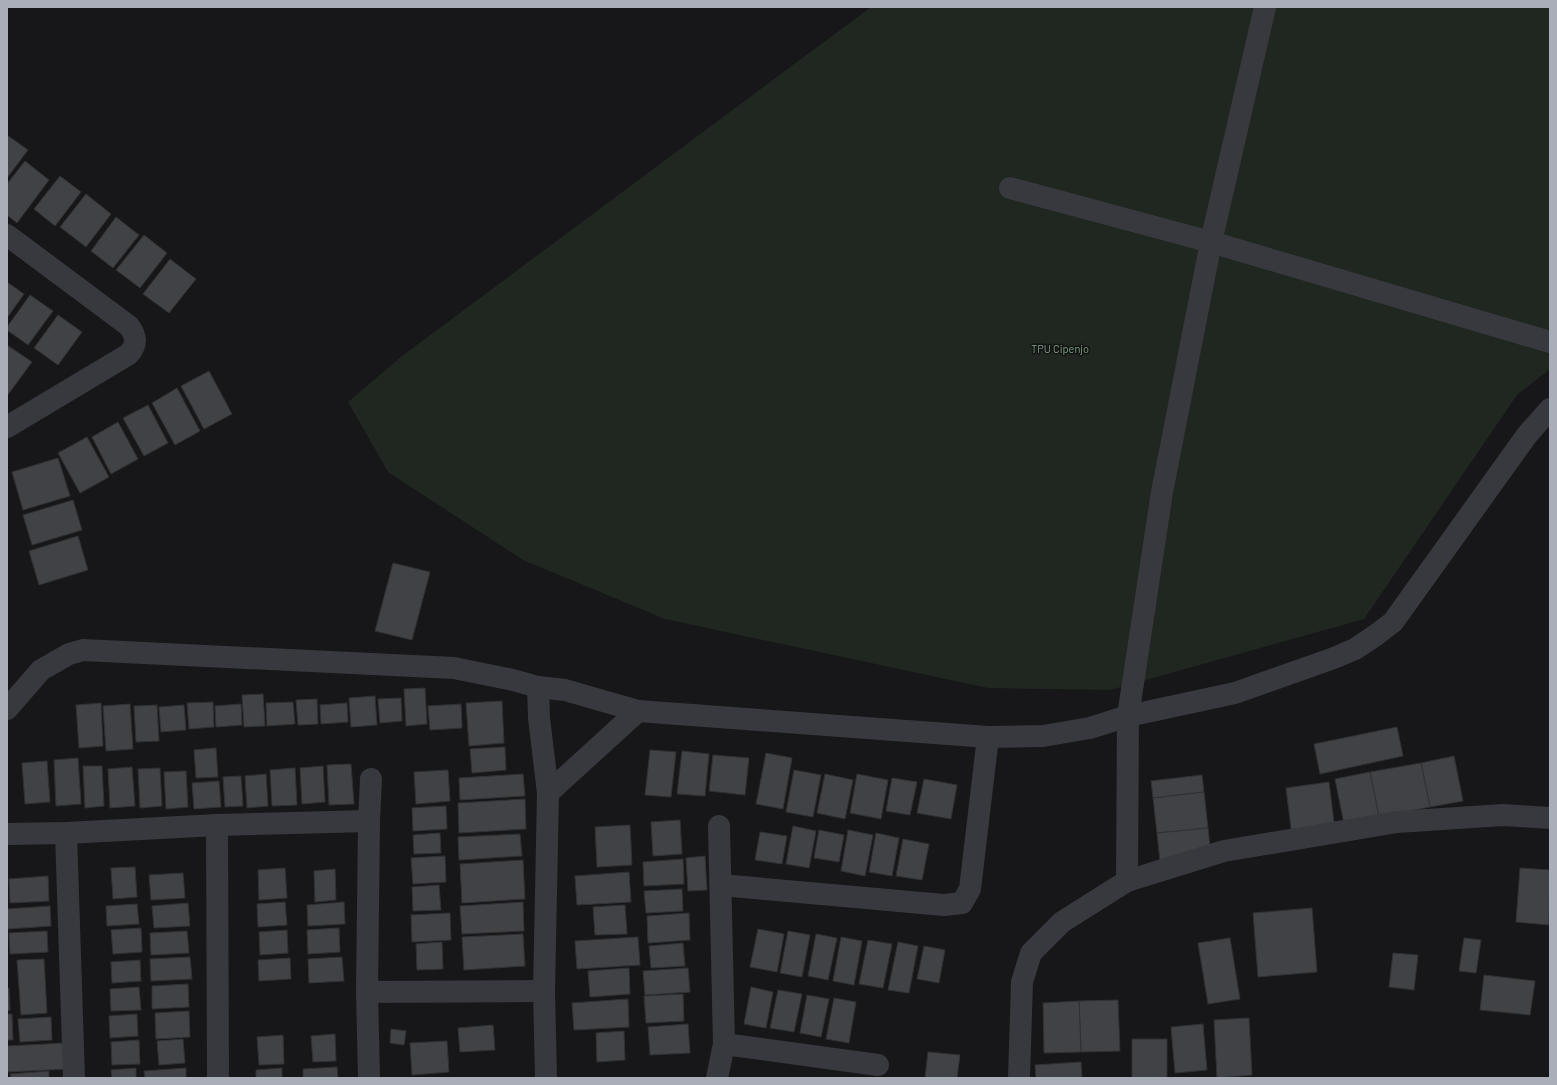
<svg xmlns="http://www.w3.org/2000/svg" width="1557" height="1085" viewBox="0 0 1557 1085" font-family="Barlow,sans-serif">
  <rect width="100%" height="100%" fill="#171719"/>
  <path fill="#1f2720" d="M 871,7 L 1550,7 L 1550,369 L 1517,395 L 1364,619 L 1110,690 L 988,688 L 665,619 L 523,560 L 388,472 L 348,402 L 402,356 Z"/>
  <g fill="#414246" stroke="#313135">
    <path d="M 7,135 L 28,150 L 7,178 Z"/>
    <path d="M 25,161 L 49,180 L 17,223 L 7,215 L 7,184 Z"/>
    <path d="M 60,176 L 81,192 L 55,226 L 34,209 Z"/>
    <path d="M 86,194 L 111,214 L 86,247 L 60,227 Z"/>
    <path d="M 116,217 L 139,235 L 113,268 L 91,251 Z"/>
    <path d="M 144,235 L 167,253 L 140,288 L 116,270 Z"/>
    <path d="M 170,259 L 196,279 L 169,313 L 143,294 Z"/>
    <path d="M 7,282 L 24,294 L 7,318 Z"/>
    <path d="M 30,295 L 53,311 L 28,345 L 7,330 L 7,327 Z"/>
    <path d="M 58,315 L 82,332 L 58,365 L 34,348 Z"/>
    <path d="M 7,345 L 32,362 L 7,396 Z"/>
    <path d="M 209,371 L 232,414 L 204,429 L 181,386 Z"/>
    <path d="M 177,388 L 200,431 L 175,445 L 152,403 Z"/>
    <path d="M 148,405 L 168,443 L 144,456 L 123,418 Z"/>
    <path d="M 118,422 L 138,459 L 111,474 L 92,437 Z"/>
    <path d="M 87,437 L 109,477 L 80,493 L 58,453 Z"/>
    <path d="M 58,458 L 70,496 L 23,510 L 12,472 Z"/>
    <path d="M 73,500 L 82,530 L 32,545 L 23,515 Z"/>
    <path d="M 78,536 L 88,570 L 39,585 L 29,551 Z"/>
    <path d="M 393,563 L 430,572 L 412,640 L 375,631 Z"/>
    <path d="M 425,688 L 427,724 L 406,726 L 404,689 Z"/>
    <path d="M 263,694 L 265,726 L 244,727 L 242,695 Z"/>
    <path d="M 375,696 L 377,725 L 351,727 L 349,698 Z"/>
    <path d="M 401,698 L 402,721 L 380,723 L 378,699 Z"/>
    <path d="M 317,699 L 318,724 L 298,725 L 296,700 Z"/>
    <path d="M 502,701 L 504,743 L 469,746 L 466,703 Z"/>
    <path d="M 213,702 L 214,727 L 189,729 L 187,703 Z"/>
    <path d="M 293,702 L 295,724 L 267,726 L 266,703 Z"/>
    <path d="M 101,703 L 103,746 L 79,748 L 76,705 Z"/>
    <path d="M 347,703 L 348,722 L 321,724 L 320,705 Z"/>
    <path d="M 130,704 L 133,749 L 106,751 L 103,706 Z"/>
    <path d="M 241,704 L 242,725 L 216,727 L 215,706 Z"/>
    <path d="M 461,704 L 462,728 L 430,730 L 428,706 Z"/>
    <path d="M 157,705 L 159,741 L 136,742 L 134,706 Z"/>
    <path d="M 184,705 L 186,730 L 161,732 L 159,707 Z"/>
    <path d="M 1397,727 L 1403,756 L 1320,774 L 1314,744 Z"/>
    <path d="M 505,747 L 506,770 L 472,773 L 470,749 Z"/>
    <path d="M 216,748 L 218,777 L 196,778 L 194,750 Z"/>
    <path d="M 650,750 L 676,752 L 671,797 L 645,795 Z"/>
    <path d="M 682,751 L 709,754 L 705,796 L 677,794 Z"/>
    <path d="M 766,753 L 792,758 L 783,809 L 756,804 Z"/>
    <path d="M 713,755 L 749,758 L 745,795 L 709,791 Z"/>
    <path d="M 1454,756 L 1463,801 L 1430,807 L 1421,763 Z"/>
    <path d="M 78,758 L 81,804 L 56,806 L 54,760 Z"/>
    <path d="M 47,761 L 50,802 L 25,804 L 22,763 Z"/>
    <path d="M 1421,763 L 1430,807 L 1379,817 L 1370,772 Z"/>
    <path d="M 351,764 L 354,804 L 329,805 L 327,765 Z"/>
    <path d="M 83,766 L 102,766 L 104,806 L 85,808 Z"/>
    <path d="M 323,766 L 325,802 L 302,804 L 300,768 Z"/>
    <path d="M 132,767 L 135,806 L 110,808 L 108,769 Z"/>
    <path d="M 160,768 L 162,806 L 140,808 L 138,769 Z"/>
    <path d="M 295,768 L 297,805 L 272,806 L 270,770 Z"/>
    <path d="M 448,770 L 450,801 L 416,804 L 414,772 Z"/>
    <path d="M 794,770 L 821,775 L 813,817 L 786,812 Z"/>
    <path d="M 186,771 L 188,807 L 166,809 L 164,772 Z"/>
    <path d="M 1370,772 L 1379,817 L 1344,824 L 1335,779 Z"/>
    <path d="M 266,774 L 268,806 L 247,808 L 245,776 Z"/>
    <path d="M 523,774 L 525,796 L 460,800 L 459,778 Z"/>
    <path d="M 825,774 L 853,780 L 845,819 L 817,813 Z"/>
    <path d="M 857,774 L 888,780 L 881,819 L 850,813 Z"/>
    <path d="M 1202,775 L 1204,792 L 1153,798 L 1151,781 Z"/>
    <path d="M 241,776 L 243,806 L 225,807 L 223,777 Z"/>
    <path d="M 892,778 L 917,782 L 910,815 L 886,811 Z"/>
    <path d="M 924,779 L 957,785 L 951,819 L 917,813 Z"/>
    <path d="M 219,781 L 221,807 L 194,809 L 192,783 Z"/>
    <path d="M 1329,782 L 1335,830 L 1292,836 L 1286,788 Z"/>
    <path d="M 1204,792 L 1208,828 L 1157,833 L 1153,798 Z"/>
    <path d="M 525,799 L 526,829 L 459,833 L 458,803 Z"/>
    <path d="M 446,806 L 447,829 L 413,831 L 412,808 Z"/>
    <path d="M 680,820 L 682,854 L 653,856 L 651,822 Z"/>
    <path d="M 630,825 L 632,865 L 597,867 L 595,827 Z"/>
    <path d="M 793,826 L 816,831 L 809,868 L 786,864 Z"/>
    <path d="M 1208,828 L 1211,855 L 1160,861 L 1157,833 Z"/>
    <path d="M 819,830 L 844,835 L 839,862 L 814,858 Z"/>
    <path d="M 848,830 L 873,835 L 865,876 L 841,871 Z"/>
    <path d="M 760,832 L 787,836 L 782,864 L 755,860 Z"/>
    <path d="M 440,833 L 441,853 L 414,854 L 413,835 Z"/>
    <path d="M 876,833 L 899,838 L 892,876 L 869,872 Z"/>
    <path d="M 520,834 L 522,856 L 459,860 L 458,837 Z"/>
    <path d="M 903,839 L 929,844 L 922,880 L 896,876 Z"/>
    <path d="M 445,856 L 446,882 L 413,884 L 411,858 Z"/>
    <path d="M 705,856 L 707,890 L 688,891 L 686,858 Z"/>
    <path d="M 683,859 L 684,884 L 644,886 L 643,862 Z"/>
    <path d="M 523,860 L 525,899 L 462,903 L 460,864 Z"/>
    <path d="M 135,867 L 137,897 L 113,899 L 111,868 Z"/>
    <path d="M 285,868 L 287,898 L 259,900 L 258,870 Z"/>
    <path d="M 1520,868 L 1550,870 L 1549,925 L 1516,922 Z"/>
    <path d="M 335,869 L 336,900 L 315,902 L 314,871 Z"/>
    <path d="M 629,872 L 631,902 L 577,905 L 575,876 Z"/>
    <path d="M 183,873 L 185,898 L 151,900 L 149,875 Z"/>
    <path d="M 48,876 L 49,901 L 10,903 L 9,879 Z"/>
    <path d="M 439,885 L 441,910 L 413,911 L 412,887 Z"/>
    <path d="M 682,889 L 683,911 L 646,913 L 644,891 Z"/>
    <path d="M 285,902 L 287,925 L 258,927 L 257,904 Z"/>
    <path d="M 344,902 L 345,924 L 308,926 L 307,905 Z"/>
    <path d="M 523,902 L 524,931 L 462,934 L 460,906 Z"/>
    <path d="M 188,903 L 190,926 L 154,928 L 152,906 Z"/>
    <path d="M 137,904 L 139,924 L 107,926 L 106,906 Z"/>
    <path d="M 625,905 L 627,934 L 595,935 L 593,907 Z"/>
    <path d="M 50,906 L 51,926 L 8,929 L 7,909 Z"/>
    <path d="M 1312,908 L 1317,972 L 1258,977 L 1253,913 Z"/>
    <path d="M 450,913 L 451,940 L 412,942 L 411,915 Z"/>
    <path d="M 689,913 L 690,940 L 648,943 L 647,916 Z"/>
    <path d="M 141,928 L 142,952 L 113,954 L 111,930 Z"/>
    <path d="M 339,928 L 340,952 L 308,954 L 307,930 Z"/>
    <path d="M 758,929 L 784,934 L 777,972 L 750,967 Z"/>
    <path d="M 287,930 L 288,953 L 260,955 L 259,932 Z"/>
    <path d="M 47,931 L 48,952 L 10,954 L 9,933 Z"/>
    <path d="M 187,931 L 189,953 L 151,955 L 150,933 Z"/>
    <path d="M 788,931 L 810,935 L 802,977 L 780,973 Z"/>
    <path d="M 523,934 L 525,966 L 464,970 L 462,937 Z"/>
    <path d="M 816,934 L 837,938 L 828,980 L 808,976 Z"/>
    <path d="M 638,937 L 640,965 L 577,969 L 575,941 Z"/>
    <path d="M 841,937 L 862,941 L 854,985 L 833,981 Z"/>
    <path d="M 1230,938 L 1240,999 L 1208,1004 L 1198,943 Z"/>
    <path d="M 1464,938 L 1481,940 L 1476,973 L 1459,971 Z"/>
    <path d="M 868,940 L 892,944 L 883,988 L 859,984 Z"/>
    <path d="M 442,942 L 443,969 L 417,970 L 416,944 Z"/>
    <path d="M 898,942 L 918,946 L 909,993 L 888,990 Z"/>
    <path d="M 683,943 L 685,966 L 651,968 L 649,946 Z"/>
    <path d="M 924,946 L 945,950 L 939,983 L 917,979 Z"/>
    <path d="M 1393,953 L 1418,955 L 1414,990 L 1389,987 Z"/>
    <path d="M 190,957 L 192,979 L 151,981 L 150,959 Z"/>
    <path d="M 342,957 L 344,981 L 309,983 L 308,959 Z"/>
    <path d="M 290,958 L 291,979 L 259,981 L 258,960 Z"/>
    <path d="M 44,959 L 47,1013 L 21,1015 L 17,960 Z"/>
    <path d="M 140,960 L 141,981 L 112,983 L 111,962 Z"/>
    <path d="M 629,968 L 630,994 L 590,997 L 588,971 Z"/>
    <path d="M 688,968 L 690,992 L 645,995 L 643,971 Z"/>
    <path d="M 1484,975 L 1535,981 L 1530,1015 L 1480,1010 Z"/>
    <path d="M 188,984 L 189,1007 L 152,1009 L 152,986 Z"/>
    <path d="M 139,987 L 141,1010 L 111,1011 L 110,989 Z"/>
    <path d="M 751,987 L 773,992 L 766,1028 L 744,1024 Z"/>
    <path d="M 7,988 L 9,988 L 10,1010 L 7,1011 Z"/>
    <path d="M 778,990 L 802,994 L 794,1032 L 770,1028 Z"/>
    <path d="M 683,994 L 684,1021 L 646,1023 L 644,996 Z"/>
    <path d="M 807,995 L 829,999 L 821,1037 L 800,1033 Z"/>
    <path d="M 834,998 L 856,1002 L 849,1043 L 826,1039 Z"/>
    <path d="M 628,999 L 629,1027 L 574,1030 L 572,1003 Z"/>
    <path d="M 1118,1000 L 1120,1051 L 1081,1052 L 1079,1001 Z"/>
    <path d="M 1079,1001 L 1081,1052 L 1044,1053 L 1043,1003 Z"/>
    <path d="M 189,1011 L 190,1037 L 156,1039 L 155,1013 Z"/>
    <path d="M 7,1014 L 12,1014 L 13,1040 L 7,1040 Z"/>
    <path d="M 137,1014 L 138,1036 L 110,1038 L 109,1016 Z"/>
    <path d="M 51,1017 L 52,1040 L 20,1042 L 18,1019 Z"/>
    <path d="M 1249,1018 L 1252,1075 L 1217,1078 L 1214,1020 Z"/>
    <path d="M 688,1024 L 690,1053 L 650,1055 L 648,1027 Z"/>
    <path d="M 1203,1024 L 1207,1070 L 1175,1073 L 1171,1027 Z"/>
    <path d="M 493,1025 L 495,1050 L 460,1052 L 458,1028 Z"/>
    <path d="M 391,1029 L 406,1031 L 404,1045 L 390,1043 Z"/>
    <path d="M 624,1031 L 625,1060 L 597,1062 L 596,1033 Z"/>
    <path d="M 335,1034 L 336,1061 L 313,1062 L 311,1036 Z"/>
    <path d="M 283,1035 L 284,1064 L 259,1065 L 257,1037 Z"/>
    <path d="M 183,1039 L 185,1063 L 159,1065 L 157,1041 Z"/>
    <rect x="1132" y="1039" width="35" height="39"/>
    <path d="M 139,1040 L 140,1064 L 112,1065 L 111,1042 Z"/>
    <path d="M 447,1041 L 449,1072 L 412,1075 L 410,1043 Z"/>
    <path d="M 66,1043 L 68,1069 L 7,1072 L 7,1046 Z"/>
    <path d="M 928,1052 L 960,1055 L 957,1078 L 925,1078 Z"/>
    <path d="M 1081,1062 L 1082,1078 L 1036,1078 L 1035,1065 Z"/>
    <path d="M 337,1067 L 338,1078 L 303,1078 L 303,1069 Z"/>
    <path d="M 136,1068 L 136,1078 L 112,1078 L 111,1070 Z"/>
    <path d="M 186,1068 L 186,1078 L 145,1078 L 144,1071 Z"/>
    <path d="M 282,1068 L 282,1078 L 256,1078 L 256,1070 Z"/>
    <path d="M 49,1071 L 49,1078 L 11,1078 L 10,1074 Z"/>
  </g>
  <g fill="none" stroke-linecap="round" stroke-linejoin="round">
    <g stroke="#38393e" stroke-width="22">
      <path d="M 1010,188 L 1211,242 L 1550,342"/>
      <path d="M 7,235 L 129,326 C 137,337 137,344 129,354 L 7,427"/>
      <path d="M 7,709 L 41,670 L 69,654 L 83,650 L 454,668 L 513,680 L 538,687"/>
      <path d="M 371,779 L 369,821 L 367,992 L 544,991"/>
      <path d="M 548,793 L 638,711"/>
      <path d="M 217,825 L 218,1078"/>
      <path d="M 66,833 L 74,1078"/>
      <path d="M 7,834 L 66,833 L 217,825 L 369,821"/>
      <path d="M 1127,881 L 1128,716 L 1162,492 L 1211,242 L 1265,7"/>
      <path d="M 721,885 L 944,905 L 962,903 L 970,889 L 988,737"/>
      <path d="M 367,992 L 369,1078"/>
      <path d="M 724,1044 L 878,1065"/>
      <path d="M 546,1078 L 544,991 L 548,793 L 539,718 L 538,687 L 565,690 L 638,711 L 988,737 L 1043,736 L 1090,728 L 1128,716 L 1235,693 L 1334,658 L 1355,649 L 1376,635 L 1393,622 L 1527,435 L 1550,409"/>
      <path d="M 717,1078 L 724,1044 L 719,826"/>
      <path d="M 1019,1078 L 1022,982 L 1031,953 L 1062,922 L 1127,881 L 1224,851 L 1397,822 L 1503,815 L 1550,818"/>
    </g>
  </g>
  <g text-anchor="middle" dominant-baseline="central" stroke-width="3" stroke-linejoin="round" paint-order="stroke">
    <g font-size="11" fill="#7fa582" stroke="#121214">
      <text x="1060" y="348">TPU Cipenjo</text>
    </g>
  </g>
  <rect width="1557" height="1085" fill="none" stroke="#a9aeb9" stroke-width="16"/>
</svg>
